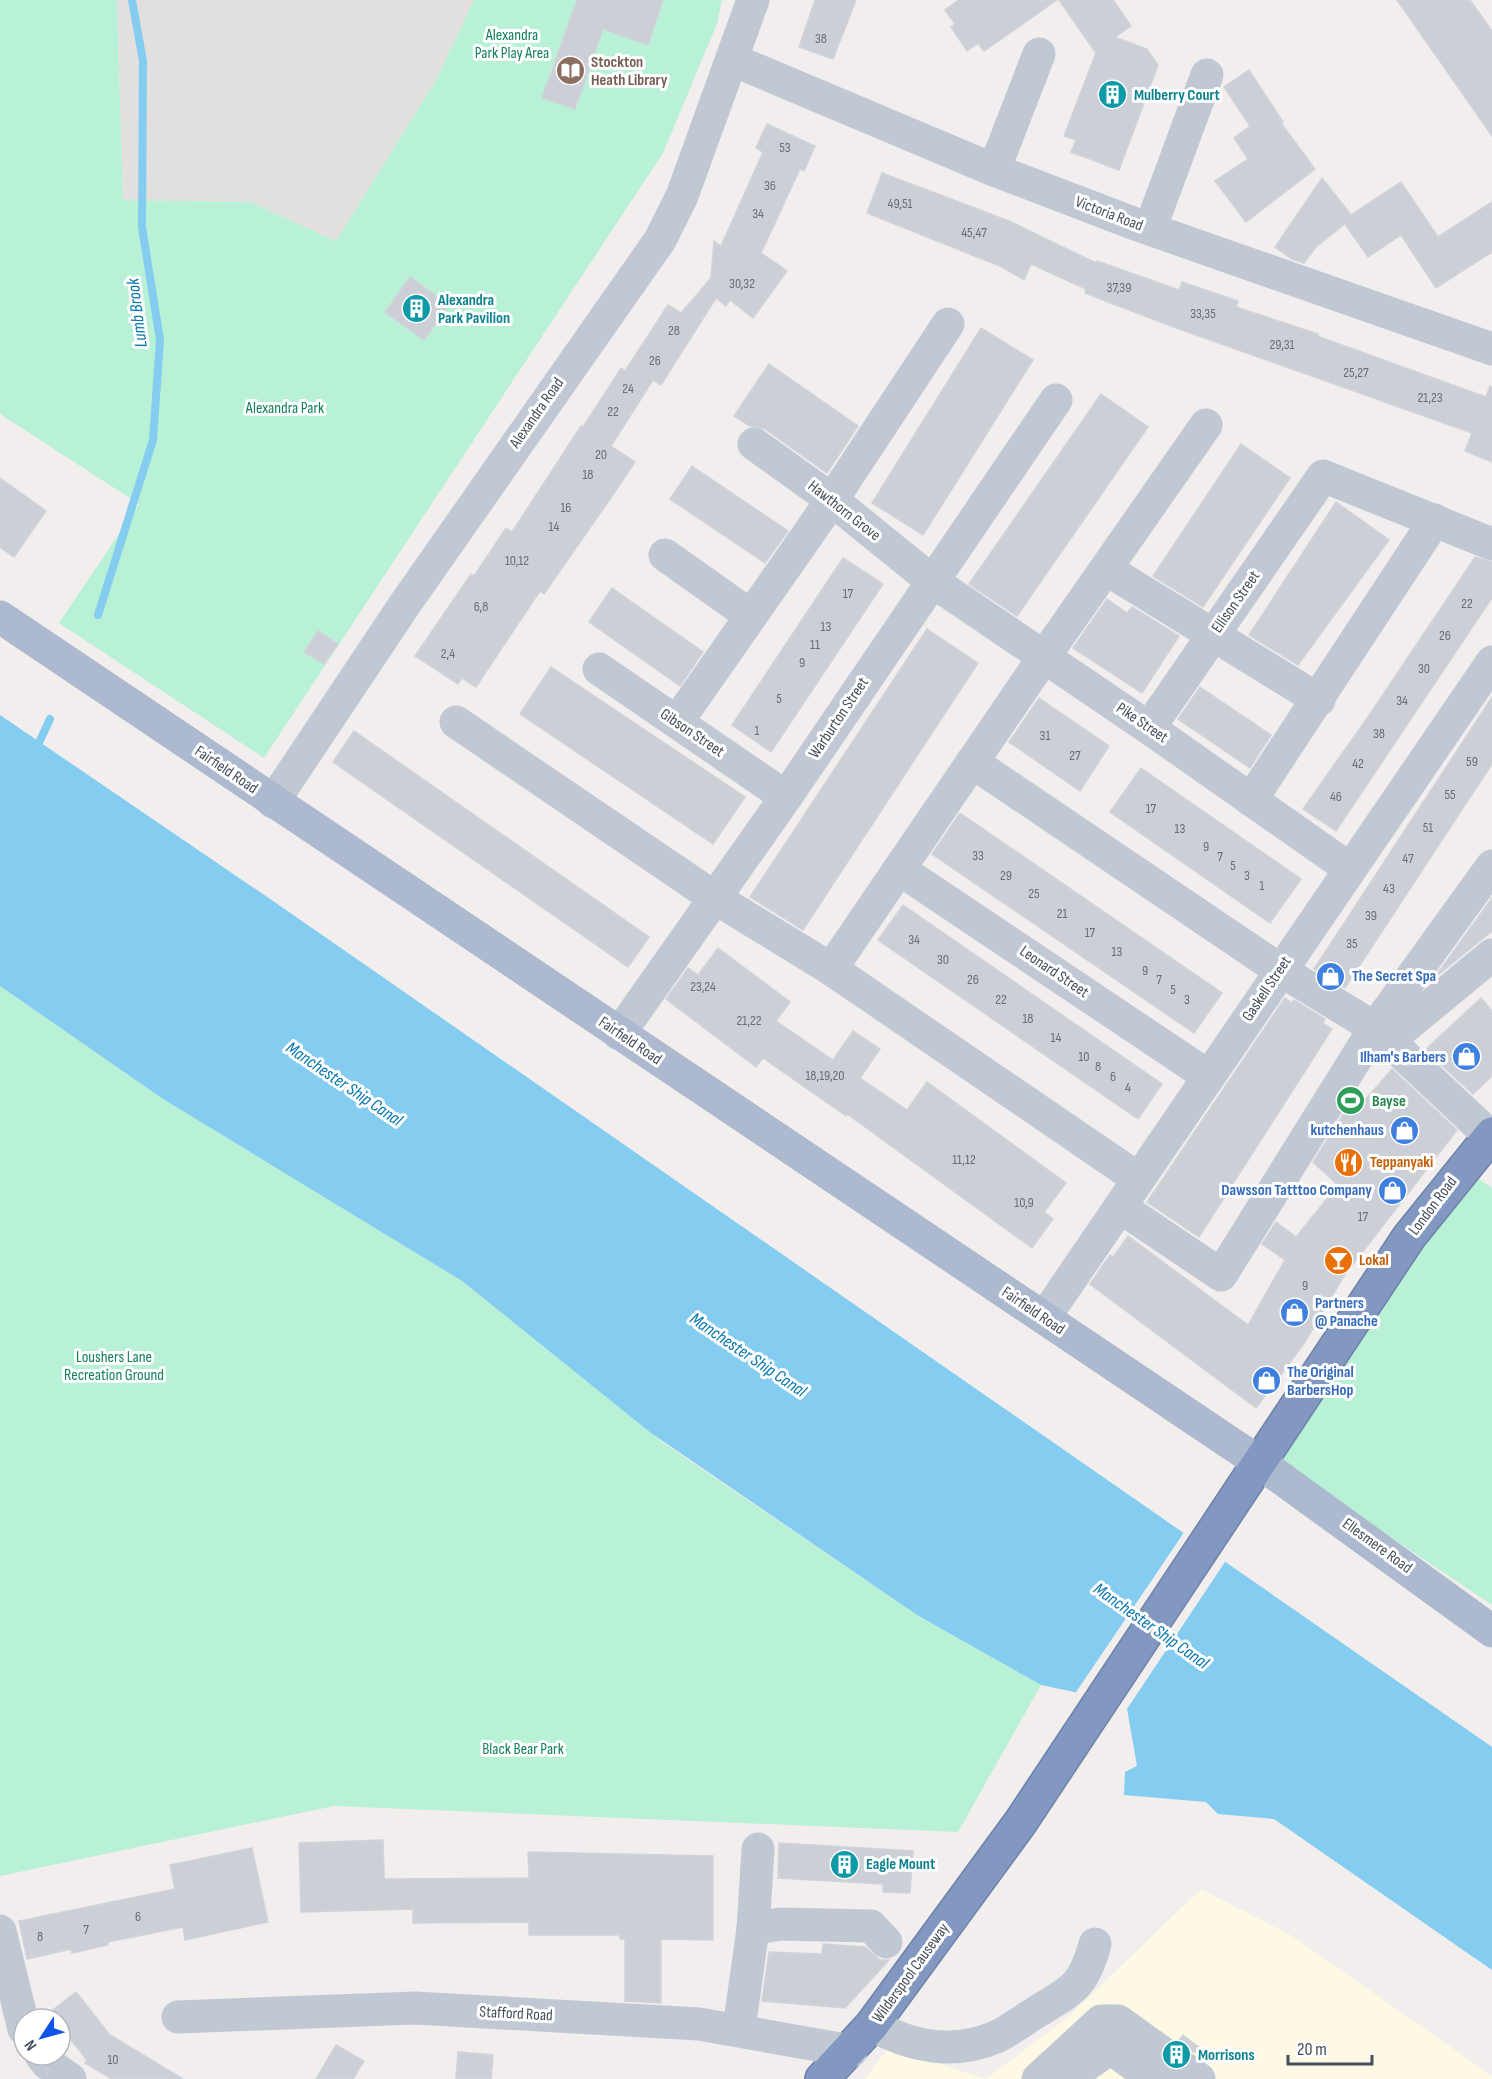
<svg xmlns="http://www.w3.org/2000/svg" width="1492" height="2079" viewBox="0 0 1492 2079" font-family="'Sofia Sans Condensed',sans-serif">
  <rect width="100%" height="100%" fill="#f1eeed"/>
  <path fill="#fdf9e5" d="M 1201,1889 L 1292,1936 L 1492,2076 L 1492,2079 L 865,2079 L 889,2047 L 986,2079 L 1068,2017 Z"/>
  <path fill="#e2dfdf" d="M 117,0 L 474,0 L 436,80 L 336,241 L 250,202 L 123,200 Z"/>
  <g fill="#b9f1d6">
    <path d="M 0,0 L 117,0 L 123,200 L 250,202 L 336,241 L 436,80 L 474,0 L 722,0 L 717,24 L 663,153 L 264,758 L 59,623 L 139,504 L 0,414 Z"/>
    <path d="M 0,986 L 163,1099 L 462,1281 L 665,1444 L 917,1615 L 1041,1685 L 958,1832 L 334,1806 L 0,1876 Z"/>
    <path d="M 1466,1170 L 1492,1188 L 1492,1605 L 1274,1459 Z"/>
  </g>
  <path fill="#84ccf0" d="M 0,715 L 276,903 L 1492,1747 L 1492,1970 L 1274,1819 L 1218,1814 L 1206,1802 L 1124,1795 L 1125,1772 L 1137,1766 L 1126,1703 L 1041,1685 L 917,1615 L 651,1433 L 462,1281 L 163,1099 L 0,986 Z"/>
  <path fill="#f1eeed" d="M 1185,1531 L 1227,1559 L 1125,1712 L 1124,1705 L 1074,1695 Z"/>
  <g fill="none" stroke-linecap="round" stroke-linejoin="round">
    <g stroke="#84ccf0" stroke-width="8">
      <path d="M 98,615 L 153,440 L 160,340 L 142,227 L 143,61 L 132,0"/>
      <path d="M 35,751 L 50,719"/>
    </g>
  </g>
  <g fill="#cccfd6" stroke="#d1d3da" stroke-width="1.5">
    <path d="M 577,0 L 663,0 L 648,45 L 603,29 L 575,109 L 542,98 Z"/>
    <path d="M 815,0 L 856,0 L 833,59 L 799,47 Z"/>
    <path d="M 959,0 L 1057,0 L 984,51 L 978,43 L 967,51 L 951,27 L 955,24 L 945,10 Z"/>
    <path d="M 1059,0 L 1113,0 L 1131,26 L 1115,37 L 1147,49 L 1158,65 L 1119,170 L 1071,152 L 1076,140 L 1064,136 L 1096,53 Z"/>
    <path d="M 1397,0 L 1470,0 L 1492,31 L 1492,136 Z"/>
    <path d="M 1249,70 L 1283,122 L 1281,123 L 1315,169 L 1246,222 L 1215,181 L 1248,159 L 1234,138 L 1250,126 L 1224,87 Z"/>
    <path d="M 767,124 L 815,146 L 804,171 L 800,169 L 761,253 L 787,271 L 753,318 L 730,300 L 726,306 L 716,298 L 661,385 L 653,380 L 611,446 L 635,462 L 608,502 L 544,594 L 540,591 L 476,687 L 462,678 L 458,684 L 415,656 L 471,574 L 474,576 L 506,528 L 512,532 L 581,426 L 583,427 L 621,368 L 625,371 L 668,305 L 681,313 L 711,278 L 714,241 L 721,246 L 763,152 L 756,148 Z"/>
    <path d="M 882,173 L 1009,221 L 1096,263 L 1097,261 L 1179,290 L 1182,282 L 1238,301 L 1236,307 L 1318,334 L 1317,336 L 1486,397 L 1490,386 L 1492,387 L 1492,462 L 1465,451 L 1472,433 L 1168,325 L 1085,293 L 1086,289 L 1031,264 L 1024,280 L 1002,267 L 867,213 Z"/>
    <path d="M 1322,178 L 1351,215 L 1401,182 L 1438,237 L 1492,202 L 1492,252 L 1436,288 L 1401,235 L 1368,257 L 1345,224 L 1316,247 L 1304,263 L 1292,259 L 1275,247 Z"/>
    <path d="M 410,277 L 449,305 L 424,340 L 385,312 Z"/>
    <path d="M 981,328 L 1033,360 L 923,535 L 872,503 Z"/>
    <path d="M 769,364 L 858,426 L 827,473 L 765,429 L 750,426 L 734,416 Z"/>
    <path d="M 1101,394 L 1148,427 L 1017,616 L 969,584 Z"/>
    <path d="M 1241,444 L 1290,478 L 1203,607 L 1153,576 Z"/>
    <path d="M 692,466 L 788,531 L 765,563 L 670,499 Z"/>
    <path d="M 0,478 L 46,511 L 14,557 L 0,547 Z"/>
    <path d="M 1336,502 L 1389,540 L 1298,665 L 1249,635 Z"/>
    <path d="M 1475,557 L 1492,562 L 1492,598 L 1336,831 L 1303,809 L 1370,714 Z"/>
    <path d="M 843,558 L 883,584 L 771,752 L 732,725 Z"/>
    <path d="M 612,588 L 703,652 L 680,686 L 589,622 Z"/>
    <path d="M 1107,599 L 1127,613 L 1132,607 L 1179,636 L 1142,693 L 1073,648 Z"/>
    <path d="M 927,629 L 978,663 L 803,930 L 750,897 Z"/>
    <path d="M 318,631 L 338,644 L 324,664 L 304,652 Z"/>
    <path d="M 551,667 L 745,797 L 713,844 L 520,714 Z"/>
    <path d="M 1200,687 L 1271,735 L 1250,768 L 1178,719 Z"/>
    <path d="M 1492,697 L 1492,764 L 1345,988 L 1314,969 Z"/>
    <path d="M 1039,698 L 1109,746 L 1080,791 L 1009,742 Z"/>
    <path d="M 354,731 L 649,937 L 628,967 L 333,762 Z"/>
    <path d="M 1141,768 L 1301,879 L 1270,923 L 1110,812 Z"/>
    <path d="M 960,813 L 1222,993 L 1194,1033 L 932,854 Z"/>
    <path d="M 1492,898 L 1492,931 L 1439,974 L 1438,973 Z"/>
    <path d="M 903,905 L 1162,1084 L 1138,1119 L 878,940 Z"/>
    <path d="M 718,948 L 790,1002 L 776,1021 L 833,1060 L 853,1031 L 880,1049 L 860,1078 L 907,1110 L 927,1082 L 1066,1183 L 1044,1212 L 1053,1219 L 1032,1248 L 847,1114 L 846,1116 L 763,1058 L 756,1067 L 666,999 L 688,968 L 698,975 Z"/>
    <path d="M 1285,998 L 1292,1003 L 1294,1000 L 1325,1019 L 1323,1023 L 1332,1029 L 1199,1237 L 1147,1202 Z"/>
    <path d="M 1481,998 L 1492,1011 L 1492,1076 L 1473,1094 L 1425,1050 Z"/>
    <path d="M 1392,1069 L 1457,1130 L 1344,1276 L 1305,1342 L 1256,1408 L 1090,1284 L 1110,1255 L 1113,1257 L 1128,1236 L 1248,1325 L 1285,1260 L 1262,1244 L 1276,1222 L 1296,1237 L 1338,1185 L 1313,1162 L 1351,1102 L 1358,1108 Z"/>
    <path d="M 383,1840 L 384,1879 L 529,1878 L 528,1852 L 713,1856 L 713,1940 L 661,1939 L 661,2003 L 625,2001 L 625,1939 L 620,1939 L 620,1935 L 529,1935 L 529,1922 L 413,1923 L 413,1909 L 301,1912 L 299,1843 Z"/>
    <path d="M 779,1843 L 913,1851 L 910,1893 L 883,1892 L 883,1884 L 778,1878 Z"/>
    <path d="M 252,1848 L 268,1922 L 185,1940 L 183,1927 L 108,1942 L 108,1945 L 72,1953 L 71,1949 L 27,1959 L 19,1921 L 175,1889 L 170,1865 Z"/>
    <path d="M 823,1944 L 865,1947 L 880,1960 L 889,1960 L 845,2008 L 762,2001 L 769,1952 L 822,1954 Z"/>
    <path d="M 76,1992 L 110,2035 L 183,2079 L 112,2079 L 85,2063 L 87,2060 L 60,2026 L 60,2019 L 54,2019 L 49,2013 Z"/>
    <path d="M 1183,2035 L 1205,2052 L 1201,2057 L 1178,2041 Z"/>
    <path d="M 336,2045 L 364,2061 L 353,2079 L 316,2079 Z"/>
    <path d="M 458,2052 L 493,2055 L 491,2079 L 456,2079 Z"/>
  </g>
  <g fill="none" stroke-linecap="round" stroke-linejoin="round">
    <defs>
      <path id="highway" d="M 822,2079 L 872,2025 L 1020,1823 L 1409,1237 L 1492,1134"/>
    </defs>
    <use href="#highway" stroke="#6e83ab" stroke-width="36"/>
    <g stroke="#c0c8d4" stroke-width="33">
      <path d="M 733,60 L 994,170 L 1138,225 L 1492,349"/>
      <path d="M 994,170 L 1039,54"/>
      <path d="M 1150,229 L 1207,75"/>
      <path d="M 754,444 L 832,500 L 932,581 L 1149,728 L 1350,869"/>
      <path d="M 665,555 L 751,616"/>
      <path d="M 1106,569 L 1319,700"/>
      <path d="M 599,669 L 786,797"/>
      <path d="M 456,722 L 715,898 L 831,969 L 1137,1178"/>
      <path d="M 677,722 L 832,500 L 948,324"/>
      <path d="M 1149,728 L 1323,476 L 1492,544"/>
      <path d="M 972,762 L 1280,970 L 1375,1028 L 1490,1136"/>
      <path d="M 1251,800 L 1435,520"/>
      <path d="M 273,802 L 405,604 L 660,240 L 682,196 L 753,0"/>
      <path d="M 899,869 L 1208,1076"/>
      <path d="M 831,969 L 1044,657 L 1206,425"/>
      <path d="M 619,1034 L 786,797 L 1056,400"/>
      <path d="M 1388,1041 L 1492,955"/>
      <path d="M 1120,1207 L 1221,1275 L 1375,1028 L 1492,866"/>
      <path d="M 1044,1318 L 1492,662"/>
      <path d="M 753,1929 L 780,1924 L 871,1926 L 886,1942"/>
      <path d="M 0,1931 L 24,2029"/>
      <path d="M 178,2017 L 415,2008 L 699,2024 L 851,2051"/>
      <path d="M 872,2025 C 911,2047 954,2055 996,2037 C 1009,2031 1022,2021 1035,2013 C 1072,1990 1083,1988 1095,1944"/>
      <path d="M 739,2029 L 753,1929 L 758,1849"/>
      <path d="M 41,2055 L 47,2063 L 70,2079"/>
      <path d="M 1038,2079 L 1101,2021 L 1118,2021 L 1199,2079"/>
      <path d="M 1067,2079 L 1110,2048 L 1154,2079"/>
    </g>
    <path stroke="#acb9ce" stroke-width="33" d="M 0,617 L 1260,1463 L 1492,1631"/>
    <use href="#highway" stroke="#8298c0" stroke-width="33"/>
  </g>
  <defs>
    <symbol id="library-disc" viewBox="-11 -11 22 22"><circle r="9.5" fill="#8d6e63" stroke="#fff"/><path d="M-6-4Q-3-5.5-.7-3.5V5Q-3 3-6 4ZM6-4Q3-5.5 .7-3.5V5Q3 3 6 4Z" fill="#fff"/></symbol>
    <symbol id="building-disc" viewBox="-11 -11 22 22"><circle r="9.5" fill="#0f9aa8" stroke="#fff"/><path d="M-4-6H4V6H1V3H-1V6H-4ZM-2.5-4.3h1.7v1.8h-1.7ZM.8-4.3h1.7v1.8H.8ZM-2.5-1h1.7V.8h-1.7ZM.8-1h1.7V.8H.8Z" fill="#fff"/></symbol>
    <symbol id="shop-disc" viewBox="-11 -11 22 22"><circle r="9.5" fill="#3f7fe0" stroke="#fff"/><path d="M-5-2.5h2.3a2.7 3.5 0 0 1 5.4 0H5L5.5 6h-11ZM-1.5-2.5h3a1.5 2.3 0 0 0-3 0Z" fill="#fff"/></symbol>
    <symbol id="stadium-disc" viewBox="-11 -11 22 22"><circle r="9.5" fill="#2e9e5b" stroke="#fff"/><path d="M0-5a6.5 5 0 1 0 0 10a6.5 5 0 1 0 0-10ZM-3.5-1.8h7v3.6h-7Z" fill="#fff"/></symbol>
    <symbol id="restaurant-disc" viewBox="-11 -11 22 22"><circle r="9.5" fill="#e8710a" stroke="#fff"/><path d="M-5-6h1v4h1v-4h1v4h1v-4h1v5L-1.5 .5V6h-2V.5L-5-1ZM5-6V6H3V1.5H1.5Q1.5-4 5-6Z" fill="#fff"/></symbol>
    <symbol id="bar-disc" viewBox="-11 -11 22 22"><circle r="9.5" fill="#e8710a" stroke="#fff"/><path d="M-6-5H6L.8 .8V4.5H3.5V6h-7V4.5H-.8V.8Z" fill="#fff"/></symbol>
  </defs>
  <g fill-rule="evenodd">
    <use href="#library-disc" x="554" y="54" width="33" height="33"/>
    <use href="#building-disc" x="1096" y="78" width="33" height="33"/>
    <use href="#building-disc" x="400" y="292" width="33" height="33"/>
    <use href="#shop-disc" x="1314" y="960" width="33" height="33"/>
    <use href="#shop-disc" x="1450" y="1040" width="33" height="33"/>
    <use href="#stadium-disc" x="1334" y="1084" width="33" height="33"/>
    <use href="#shop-disc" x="1388" y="1114" width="33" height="33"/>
    <use href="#restaurant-disc" x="1332" y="1146" width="33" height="33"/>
    <use href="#shop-disc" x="1376" y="1174" width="33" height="33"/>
    <use href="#bar-disc" x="1322" y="1244" width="33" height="33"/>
    <use href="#shop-disc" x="1278" y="1296" width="33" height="33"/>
    <use href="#shop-disc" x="1250" y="1364" width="33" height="33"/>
    <use href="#building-disc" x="828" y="1848" width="33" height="33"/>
    <use href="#building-disc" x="1160" y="2038" width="33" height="33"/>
  </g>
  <g text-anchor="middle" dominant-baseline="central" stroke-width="6" stroke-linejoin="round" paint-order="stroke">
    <g font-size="14" fill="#676e7a">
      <text x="821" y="38">38</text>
      <text x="785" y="147">53</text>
      <text x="770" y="185">36</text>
      <text x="900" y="203">49,51</text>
      <text x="758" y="213">34</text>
      <text x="974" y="232">45,47</text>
      <text x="742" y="283">30,32</text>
      <text x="1119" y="287">37,39</text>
      <text x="1203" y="313">33,35</text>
      <text x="674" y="330">28</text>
      <text x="1282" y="344">29,31</text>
      <text x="655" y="360">26</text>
      <text x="1356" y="372">25,27</text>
      <text x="628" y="388">24</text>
      <text x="1430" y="397">21,23</text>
      <text x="613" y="411">22</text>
      <text x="601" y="454">20</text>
      <text x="588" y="474">18</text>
      <text x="566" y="507">16</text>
      <text x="554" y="526">14</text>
      <text x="517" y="560">10,12</text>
      <text x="848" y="593">17</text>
      <text x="1467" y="603">22</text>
      <text x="481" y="606">6,8</text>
      <text x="826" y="626">13</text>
      <text x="1445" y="635">26</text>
      <text x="815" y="644">11</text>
      <text x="448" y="653">2,4</text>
      <text x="802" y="662">9</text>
      <text x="1424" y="668">30</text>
      <text x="779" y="698">5</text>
      <text x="1402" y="700">34</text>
      <text x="757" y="730">1</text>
      <text x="1379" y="733">38</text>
      <text x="1045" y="735">31</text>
      <text x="1075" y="755">27</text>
      <text x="1472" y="761">59</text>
      <text x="1358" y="763">42</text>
      <text x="1450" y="794">55</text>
      <text x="1336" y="796">46</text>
      <text x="1151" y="808">17</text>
      <text x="1428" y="827">51</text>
      <text x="1180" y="828">13</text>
      <text x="1206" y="846">9</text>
      <text x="978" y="855">33</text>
      <text x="1220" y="856">7</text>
      <text x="1408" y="858">47</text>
      <text x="1233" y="865">5</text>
      <text x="1006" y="875">29</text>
      <text x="1247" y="875">3</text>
      <text x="1262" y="885">1</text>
      <text x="1389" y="888">43</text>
      <text x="1034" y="893">25</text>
      <text x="1062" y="913">21</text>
      <text x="1371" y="915">39</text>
      <text x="1090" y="932">17</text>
      <text x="914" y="939">34</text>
      <text x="1352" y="943">35</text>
      <text x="1117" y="951">13</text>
      <text x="943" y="959">30</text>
      <text x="1145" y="970">9</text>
      <text x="973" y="979">26</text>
      <text x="1159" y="979">7</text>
      <text x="703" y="986">23,24</text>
      <text x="1173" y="989">5</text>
      <text x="1001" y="999">22</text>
      <text x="1187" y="999">3</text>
      <text x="1028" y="1018">18</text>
      <text x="749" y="1020">21,22</text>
      <text x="1056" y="1037">14</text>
      <text x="1084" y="1056">10</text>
      <text x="1098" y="1066">8</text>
      <text x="825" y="1075">18,19,20</text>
      <text x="1113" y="1076">6</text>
      <text x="1128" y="1087">4</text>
      <text x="964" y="1159">11,12</text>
      <text x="1024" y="1202">10,9</text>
      <text x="1363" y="1216">17</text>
      <text x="1305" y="1285">9</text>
      <text x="138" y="1916">6</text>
      <text x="86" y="1929">7</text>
      <text x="40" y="1936">8</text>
      <text x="113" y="2059">10</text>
    </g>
    <g font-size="16" fill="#128158" stroke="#fff">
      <text x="512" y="35">Alexandra<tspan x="512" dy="18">Park Play Area</tspan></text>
      <text x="285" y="408">Alexandra Park</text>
      <text x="114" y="1357">Loushers Lane<tspan x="114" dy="18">Recreation Ground</tspan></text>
      <text x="523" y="1749">Black Bear Park</text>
    </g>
    <g font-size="16" font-weight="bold" fill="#785e54" stroke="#fff" text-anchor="start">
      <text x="591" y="62">Stockton<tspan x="591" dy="18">Heath Library</tspan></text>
    </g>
    <g font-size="16" font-weight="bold" fill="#0d838f" stroke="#fff" text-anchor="start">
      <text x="1134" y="95">Mulberry Court</text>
      <text x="438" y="300">Alexandra<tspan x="438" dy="18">Park Pavilion</tspan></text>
      <text x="866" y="1864">Eagle Mount</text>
      <text x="1198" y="2055">Morrisons</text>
    </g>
    <g font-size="16" fill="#454e5c" stroke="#fff">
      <text transform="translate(1109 214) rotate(21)">Victoria Road</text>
      <text transform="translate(537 413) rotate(-55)">Alexandra Road</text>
      <text transform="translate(844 511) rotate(38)">Hawthorn Grove</text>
      <text transform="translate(1236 602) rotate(-55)">Ellison Street</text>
      <text transform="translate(839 718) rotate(-56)">Warburton Street</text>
      <text transform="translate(1142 723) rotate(34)">Pike Street</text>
      <text transform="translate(692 733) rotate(34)">Gibson Street</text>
      <text transform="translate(226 770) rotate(34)">Fairfield Road</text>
      <text transform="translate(1054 972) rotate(34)">Leonard Street</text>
      <text transform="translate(1267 989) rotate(-56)">Gaskell Street</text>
      <text transform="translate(630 1041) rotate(34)">Fairfield Road</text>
      <text transform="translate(1433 1206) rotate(-53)">London Road</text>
      <text transform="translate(1033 1311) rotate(34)">Fairfield Road</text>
      <text transform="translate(1377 1546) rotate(36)">Ellesmere Road</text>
      <text transform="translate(911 1973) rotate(-54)">Wilderspool Causeway</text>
      <text transform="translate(516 2014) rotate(3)">Stafford Road</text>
    </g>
    <g font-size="16" font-weight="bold" fill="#366cbe" stroke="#fff" text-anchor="start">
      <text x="1352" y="976">The Secret Spa</text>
      <text x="1446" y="1057" text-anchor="end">Ilham's Barbers</text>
      <text x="1384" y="1130" text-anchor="end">kutchenhaus</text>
      <text x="1372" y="1190" text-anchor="end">Dawsson Tatttoo Company</text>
      <text x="1315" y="1303">Partners<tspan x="1315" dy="18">@ Panache</tspan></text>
      <text x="1287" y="1372">The Original<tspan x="1287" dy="18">BarbersHop</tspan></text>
    </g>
    <g font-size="16" font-weight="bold" fill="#27864d" stroke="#fff" text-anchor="start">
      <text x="1372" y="1101">Bayse</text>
    </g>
    <g font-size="16" font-weight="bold" fill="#c56008" stroke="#fff" text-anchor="start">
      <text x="1370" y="1162">Teppanyaki</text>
      <text x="1359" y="1260">Lokal</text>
    </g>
    <g font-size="18" font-style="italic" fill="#0576af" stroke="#fff">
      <text transform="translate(137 313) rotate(-97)">Lumb Brook</text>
      <text transform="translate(344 1084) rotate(34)">Manchester Ship Canal</text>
      <text transform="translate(748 1355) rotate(34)">Manchester Ship Canal</text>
      <text transform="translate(1151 1626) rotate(35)">Manchester Ship Canal</text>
    </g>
  </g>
  <g transform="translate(42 2037) rotate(234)"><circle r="28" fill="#ffffff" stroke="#b5b8be" stroke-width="1.5"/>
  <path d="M0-4.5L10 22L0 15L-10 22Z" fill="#0f53e9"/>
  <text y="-9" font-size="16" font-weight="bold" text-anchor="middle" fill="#454e5c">N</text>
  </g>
  <path d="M1288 2055v9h84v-9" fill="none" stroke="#454e5c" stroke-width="3"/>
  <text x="1297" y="2055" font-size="18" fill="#454e5c" stroke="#ffffff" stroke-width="4.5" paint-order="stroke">20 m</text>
</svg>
